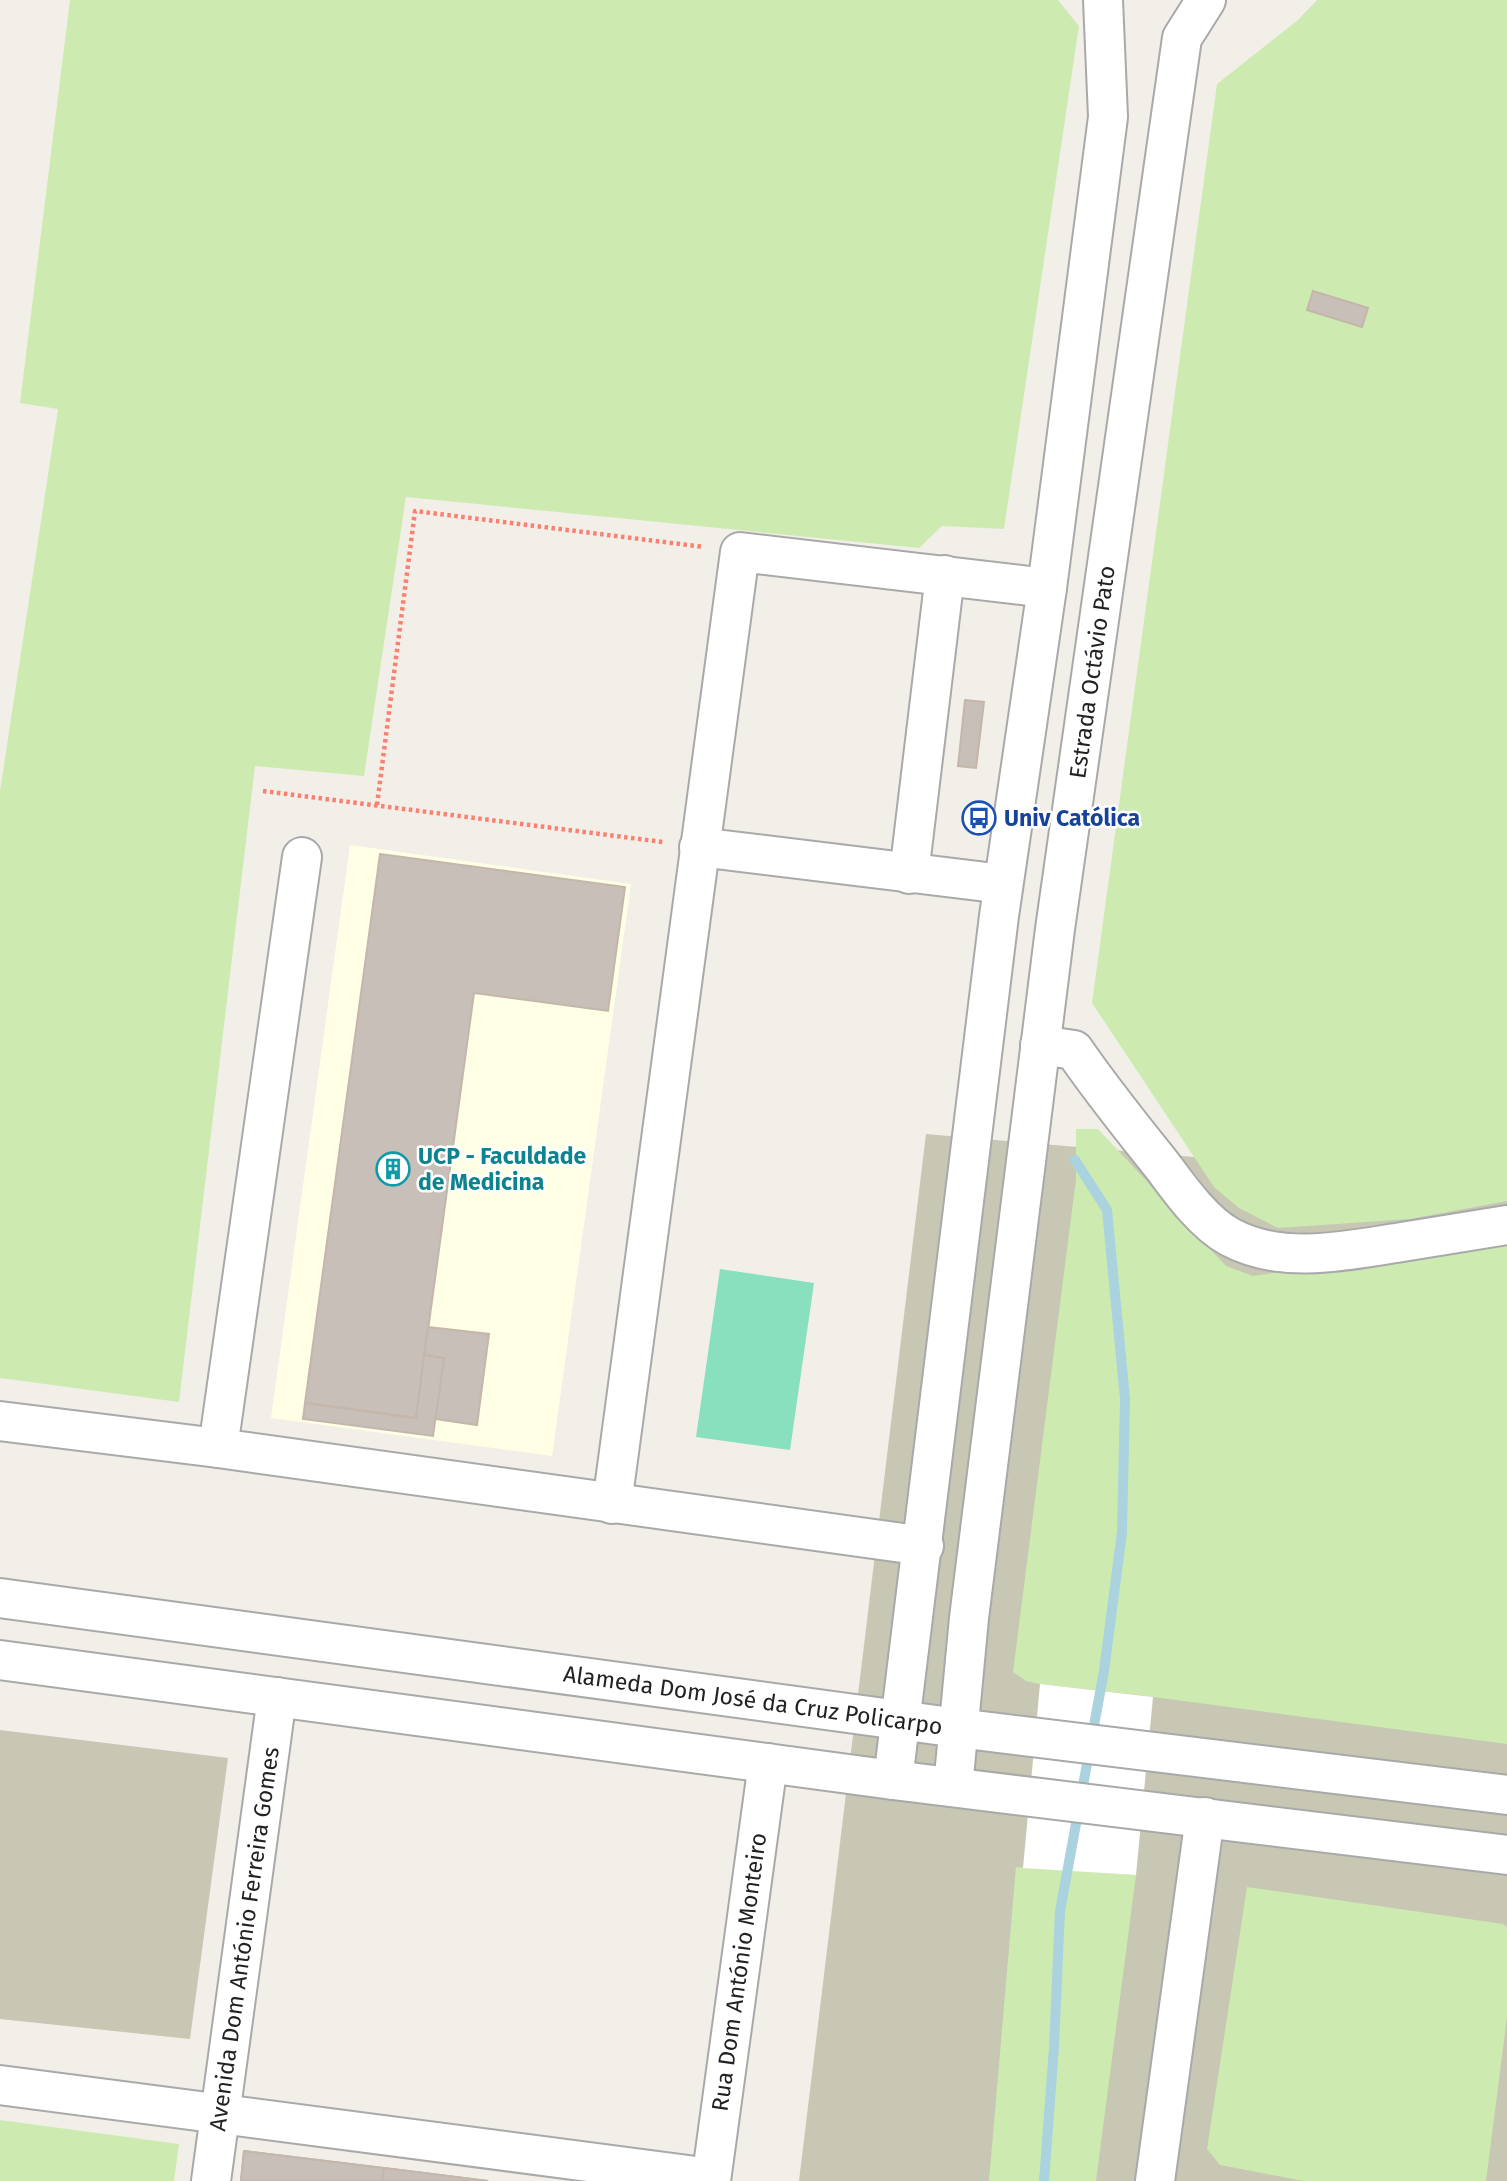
<svg xmlns="http://www.w3.org/2000/svg" width="1507" height="2181" viewBox="0 0 1507 2181" font-family="'Fira Sans',sans-serif">
  <rect width="100%" height="100%" fill="#f2efe9"/>
  <path fill="#ffffe5" d="M 350,845 L 631,884 L 552,1456 L 271,1418 Z"/>
  <g fill="#c7c7b4">
    <path d="M 926,1134 L 1507,1184 L 1507,2181 L 799,2181 Z"/>
    <path d="M 0,1730 L 228,1758 L 190,2039 L 0,2019 Z"/>
  </g>
  <g fill="#cdebb0">
    <path d="M 70,0 L 1058,0 L 1079,26 L 1004,529 L 942,526 L 919,548 L 406,497 L 364,776 L 255,766 L 179,1402 L 0,1378 L 0,791 L 58,409 L 20,403 Z"/>
    <path d="M 1317,0 L 1507,0 L 1507,1201 L 1410,1219 L 1278,1228 L 1239,1208 L 1214,1187 L 1092,1003 L 1217,84 L 1298,20 Z"/>
    <path d="M 1076,1129 L 1098,1129 L 1226,1266 L 1253,1276 L 1507,1238 L 1507,1744 L 1139,1695 L 1040,1684 L 1026,1681 L 1013,1672 L 1076,1179 Z"/>
    <path d="M 1016,1867 L 1136,1875 L 1096,2181 L 989,2181 Z"/>
    <path d="M 1247,1887 L 1503,1924 L 1507,1927 L 1507,2017 L 1486,2181 L 1304,2181 L 1220,2165 L 1207,2149 Z"/>
    <path d="M 0,2120 L 179,2144 L 174,2181 L 0,2181 Z"/>
  </g>
  <path fill="#88e0be" d="M 720,1269 L 814,1283 L 790,1450 L 696,1437 Z"/>
  <path fill="#fff" d="M 1040,1684 L 1153,1697 L 1136,1875 L 1023,1868 Z"/>
  <g fill="none" stroke-linecap="round" stroke-linejoin="round">
    <path stroke="#aad3df" stroke-width="10" d="M 1044,2181 L 1054,2047 L 1060,1911 L 1104,1671 L 1122,1532 L 1125,1399 L 1107,1210 L 1075,1160"/>
  </g>
  <g fill="#c7bfb8" stroke="#c4b6ab" stroke-width="2">
    <path d="M 1313,291 L 1368,308 L 1362,327 L 1307,310 Z"/>
    <path d="M 965,700 L 984,702 L 976,768 L 958,766 Z"/>
    <path d="M 380,854 L 625,887 L 608,1011 L 474,993 L 416,1418 L 305,1403 Z"/>
    <path d="M 428,1327 L 489,1334 L 477,1425 L 435,1419 L 444,1358 L 424,1355 Z"/>
    <path d="M 424,1355 L 444,1358 L 433,1436 L 303,1419 L 305,1403 L 416,1418 Z"/>
    <path d="M 244,2151 L 384,2168 L 488,2181 L 241,2181 Z"/>
    <path d="M 244,2151 L 384,2168 L 382,2181 L 241,2181 Z"/>
    <path d="M 384,2168 L 488,2181 L 382,2181 Z"/>
  </g>
  <g fill="none" stroke-linecap="round" stroke-linejoin="round">
    <defs>
      <g id="minor">
        <path d="M 699,847 L 1003,884"/>
        <path d="M 302,857 L 218,1448 L 924,1546"/>
        <path d="M 909,874 L 945,575"/>
        <path d="M 1040,1045 L 1074,1050 C 1102,1091 1133,1129 1164,1168 C 1181,1191 1204,1223 1230,1237 C 1282,1265 1346,1251 1402,1242 C 1437,1236 1472,1231 1507,1225"/>
        <path d="M 0,1421 L 218,1448"/>
        <path d="M 612,1504 L 740,552 L 1047,588"/>
        <path d="M 0,1598 L 958,1728 L 1507,1795"/>
        <path d="M 0,1660 L 893,1780 L 1507,1855"/>
        <path d="M 893,1780 L 999,916 L 1047,588 L 1108,117 L 1103,0"/>
        <path d="M 953,1787 L 969,1618 L 1055,929 L 1182,38 L 1206,0"/>
        <path d="M 0,2085 L 711,2178"/>
        <path d="M 211,2181 L 277,1697"/>
        <path d="M 711,2181 L 768,1763"/>
        <path d="M 1155,2181 L 1205,1817"/>
      </g>
    </defs>
    <use href="#minor" stroke="#a9a9a9" stroke-width="42"/>
    <g stroke="#fa8072" stroke-width="4.5" stroke-dasharray="3.5 3.5" stroke-linecap="butt">
      <path d="M 263,791 L 663,842"/>
      <path d="M 377,805 L 415,511 L 704,547"/>
    </g>
    <use href="#minor" stroke="#fff" stroke-width="38"/>
  </g>
  <defs>
    <symbol id="bus-ring" viewBox="-11 -11 22 22"><circle r="9.5" fill="#fff" stroke="#1a4fb4" stroke-width="1.5"/><path d="M-5-6H5V4H4V6H2V4H-2V6H-4V4H-5ZM-3.5-4V0h7V-4ZM-3.5 1.2v1.5H-2V1.2ZM2 1.2v1.5H3.5V1.2Z" fill="#1a4fb4"/></symbol>
    <symbol id="building-ring" viewBox="-11 -11 22 22"><circle r="9.5" fill="#fff" stroke="#0f9aa8" stroke-width="1.5"/><path d="M-4-6H4V6H1V3H-1V6H-4ZM-2.5-4.3h1.7v1.8h-1.7ZM.8-4.3h1.7v1.8H.8ZM-2.5-1h1.7V.8h-1.7ZM.8-1h1.7V.8H.8Z" fill="#0f9aa8"/></symbol>
  </defs>
  <g fill-rule="evenodd">
    <use href="#bus-ring" x="960" y="799" width="38" height="38"/>
    <use href="#building-ring" x="374" y="1150" width="38" height="38"/>
  </g>
  <g text-anchor="middle" dominant-baseline="central" stroke-width="5" stroke-linejoin="round" paint-order="stroke">
    <g font-size="23" fill="#222" stroke="#fff">
      <text transform="translate(1092 672) rotate(-82)">Estrada Octávio Pato</text>
      <text transform="translate(753 1700) rotate(8)">Alameda Dom José da Cruz Policarpo</text>
      <text transform="translate(244 1939) rotate(-82)">Avenida Dom António Ferreira Gomes</text>
      <text transform="translate(739 1972) rotate(-82)">Rua Dom António Monteiro</text>
    </g>
    <g font-size="23" font-weight="bold" fill="#164399" stroke="#fff" text-anchor="start">
      <text x="1004" y="818">Univ Católica</text>
    </g>
    <g font-size="23" font-weight="bold" fill="#0d838f" stroke="#fff" text-anchor="start">
      <text x="418" y="1156">UCP - Faculdade<tspan x="418" dy="26">de Medicina</tspan></text>
    </g>
  </g>
</svg>
